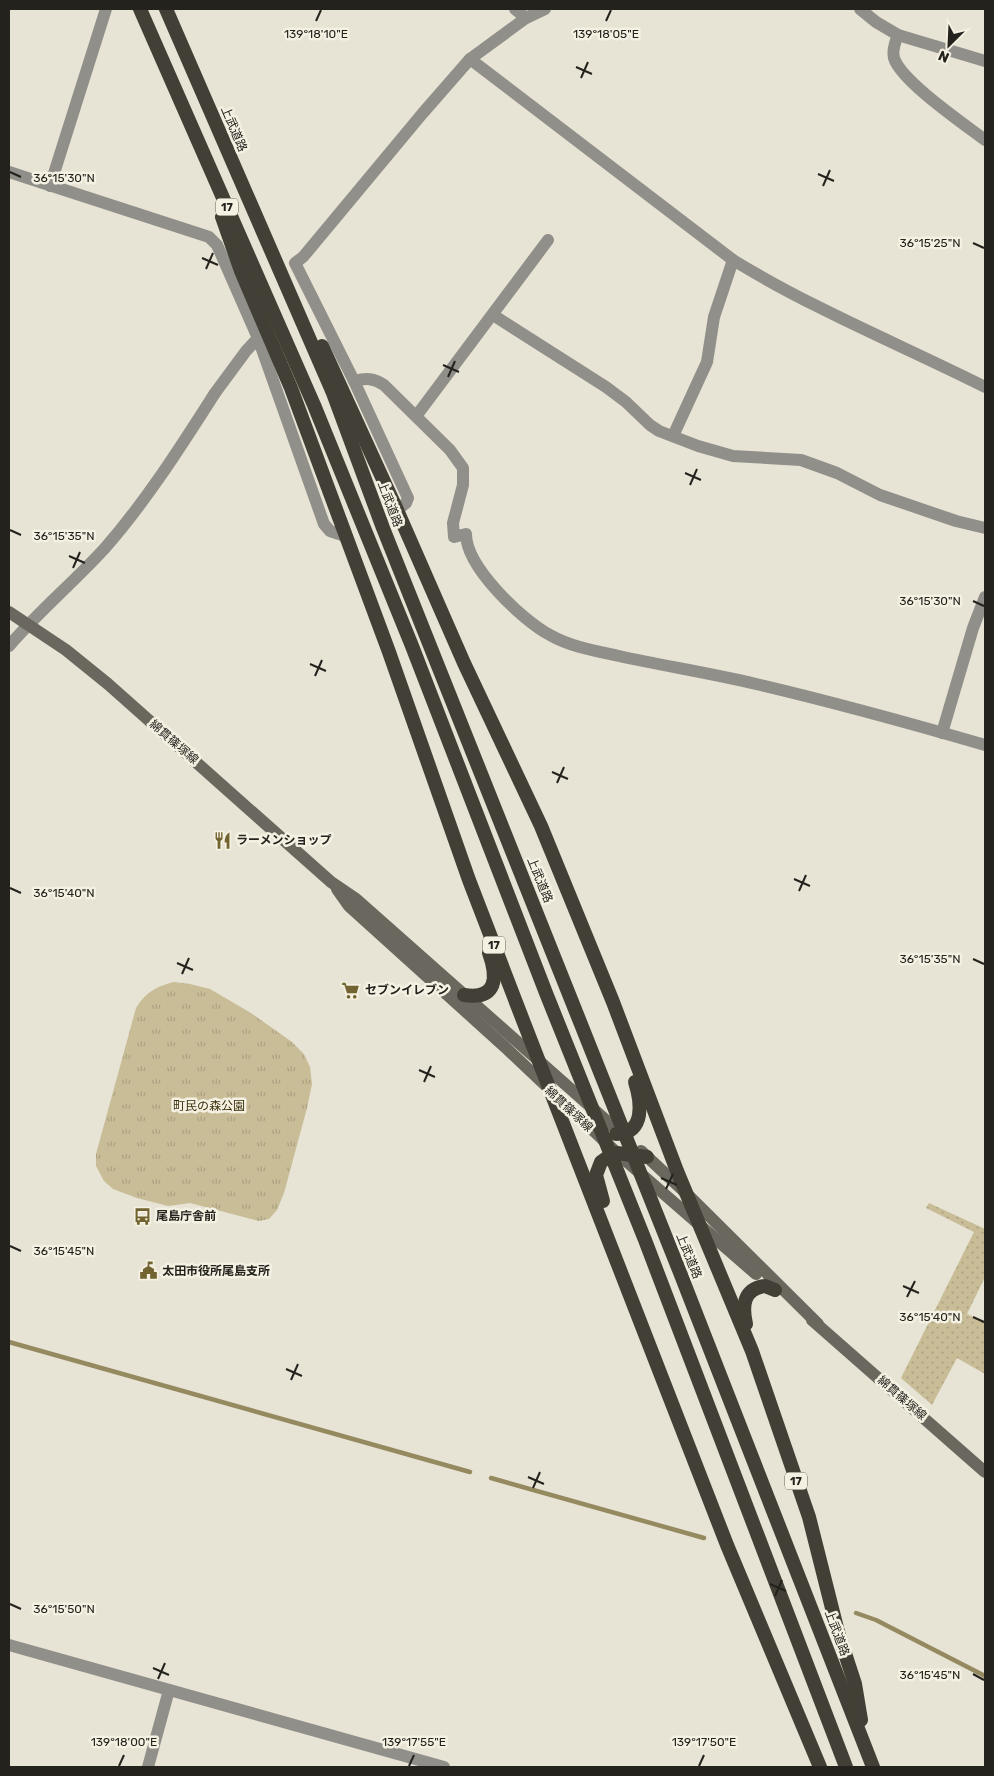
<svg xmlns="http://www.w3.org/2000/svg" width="994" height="1776" viewBox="0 0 994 1776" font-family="Rubik,'Noto Sans JP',sans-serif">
  <defs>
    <pattern id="grass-dots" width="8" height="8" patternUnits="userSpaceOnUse" patternTransform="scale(1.25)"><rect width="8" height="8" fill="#c8bd97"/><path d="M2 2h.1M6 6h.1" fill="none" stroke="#aca282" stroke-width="1.8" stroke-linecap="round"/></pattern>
    <pattern id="park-tufts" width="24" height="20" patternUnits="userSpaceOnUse" patternTransform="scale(1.25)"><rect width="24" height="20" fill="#c8bd97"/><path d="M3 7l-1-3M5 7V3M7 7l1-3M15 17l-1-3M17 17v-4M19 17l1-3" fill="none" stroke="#aca282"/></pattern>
  </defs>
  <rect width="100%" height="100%" fill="#e7e3d5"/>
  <path fill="url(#grass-dots)" d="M 929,1203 L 985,1229 L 985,1277 L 967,1314 L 985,1322 L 985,1374 L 957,1358 L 932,1405 L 901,1378 L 974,1232 L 926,1208 Z"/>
  <path fill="url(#park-tufts)" d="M 174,982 L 190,984 L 210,989 L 251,1013 L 292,1042 L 304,1054 L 310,1067 L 312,1084 L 307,1108 L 284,1193 L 277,1210 L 269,1219 L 259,1221 L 190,1203 L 168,1206 L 137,1198 L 113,1189 L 104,1181 L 96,1166 L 96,1154 L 136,1008 C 145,993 156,986 174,982 Z"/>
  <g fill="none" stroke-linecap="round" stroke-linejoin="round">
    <g stroke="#958960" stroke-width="4.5">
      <path d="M 9,1342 L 470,1472"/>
      <path d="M 491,1478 L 704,1538"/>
      <path d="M 856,1613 L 876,1620 L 985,1676"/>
    </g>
    <g stroke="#918f89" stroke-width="12">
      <path d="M 860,9 L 876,22 L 898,35 L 985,61"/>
      <path d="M 898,35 C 895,42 892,51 894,58 C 901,81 964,124 985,140"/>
      <path d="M 470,59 L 733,260 C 813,309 901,345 985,387"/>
      <path d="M 9,172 L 203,235 L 209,237 L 217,245 L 258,338 L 324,524 L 330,531 L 345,536"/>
      <path d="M 493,315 L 606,387 L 626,402 L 650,425 L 659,431 L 698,446 L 733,456 L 801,460 L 837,473 L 880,495 L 956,521 L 985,528"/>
      <path d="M 354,381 C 366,378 374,378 384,385 L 450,450 L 463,468 L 463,485 L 453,523 L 454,537 L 466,534 C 466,567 522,620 550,635 C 571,647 596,651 619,656 C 664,666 710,673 756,684 C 833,702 909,723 985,745"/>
      <path d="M 215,393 L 246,351 L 258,338"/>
      <path d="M 417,415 L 548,240"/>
      <path d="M 673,436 L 707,362 L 714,317 L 733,260"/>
      <path d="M 397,510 L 406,503 L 408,498 L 354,381 L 295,263 L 303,257 L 422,114 L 470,59 L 526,18 L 545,9"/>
      <path d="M 942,733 L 973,628 L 985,597"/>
      <path d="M 148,1767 L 169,1690"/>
    </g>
    <g stroke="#918f89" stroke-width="12">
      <path d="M 515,9 L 526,18"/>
      <path d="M 50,186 L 106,9"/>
      <path d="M 9,646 C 39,611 74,582 105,548 C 147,500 181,446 215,393"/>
      <path d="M 9,1645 L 444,1767"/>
    </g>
    <g stroke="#6a675f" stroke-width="12">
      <path d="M 9,612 L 66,650 L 108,684 L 331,882 L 356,899 L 626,1138"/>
      <path d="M 337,889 L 349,906 L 505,1047 L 617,1153 L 756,1274"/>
      <path d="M 641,1151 L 686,1193 L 818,1324"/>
      <path d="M 812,1320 L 985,1472"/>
    </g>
    <g stroke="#424036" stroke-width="14">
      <path d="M 140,9 L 314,405 L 412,646 L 546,993 L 645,1240 L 846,1767"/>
      <path d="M 166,9 L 333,393 L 383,528 L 679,1270 L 873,1767"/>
      <path d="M 222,217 L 241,271 L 291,388 L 389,652 L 469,880 L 524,1023 L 727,1545 L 820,1767"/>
      <path d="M 322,346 L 397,510 L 464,663 L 541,826 L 613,1002 L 677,1171 L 752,1351 L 809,1517 L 838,1632 L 855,1684 L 861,1720"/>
      <path d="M 464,995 C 497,1000 498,978 489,953"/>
      <path d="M 616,1134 C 646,1134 641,1101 635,1082"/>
      <path d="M 603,1201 L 596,1175 L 601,1162 L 611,1155 L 617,1153 L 647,1157"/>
      <path d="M 746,1324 C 742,1306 743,1289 765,1286 L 775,1290"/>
    </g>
  </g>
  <path fill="none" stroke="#23221d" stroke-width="2" d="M 316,21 L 321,10M 606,21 L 611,10M 576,67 L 592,74M 581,78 L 588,62M 10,172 L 21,177M 818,174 L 834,181M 823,186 L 830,170M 973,243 L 984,248M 202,258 L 218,265M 206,269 L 213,253M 443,365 L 459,372M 448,377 L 455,361M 685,473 L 701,480M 690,485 L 697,469M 10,530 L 21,535M 69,556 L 85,563M 73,568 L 80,552M 973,601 L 984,606M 310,664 L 326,671M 315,676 L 322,660M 552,772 L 568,779M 557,783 L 564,767M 794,879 L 810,886M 10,888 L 21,893M 799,891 L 806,875M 973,959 L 984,964M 177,963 L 193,970M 182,974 L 189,958M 419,1070 L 435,1077M 424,1082 L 431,1066M 661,1178 L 677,1185M 666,1189 L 673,1174M 10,1246 L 21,1251M 903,1286 L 919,1293M 907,1297 L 915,1281M 973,1317 L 984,1322M 286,1369 L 302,1376M 291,1380 L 298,1364M 528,1477 L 544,1484M 533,1488 L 540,1472M 770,1584 L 786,1591M 775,1596 L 782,1580M 10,1604 L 21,1609M 153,1668 L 169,1675M 973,1674 L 984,1680M 158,1679 L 165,1663M 119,1766 L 124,1755M 409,1766 L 414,1755M 699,1766 L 704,1755"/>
  <defs>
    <symbol id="restaurant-bare" viewBox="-9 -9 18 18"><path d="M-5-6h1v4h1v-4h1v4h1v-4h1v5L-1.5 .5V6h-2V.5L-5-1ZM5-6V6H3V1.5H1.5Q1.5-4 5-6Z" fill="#726431" stroke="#f4f0e2" stroke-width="2.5" paint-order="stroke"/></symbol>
    <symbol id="supermarket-bare" viewBox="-9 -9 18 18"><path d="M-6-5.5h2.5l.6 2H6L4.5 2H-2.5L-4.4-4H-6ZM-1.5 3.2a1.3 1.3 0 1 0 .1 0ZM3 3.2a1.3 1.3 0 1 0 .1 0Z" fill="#726431" stroke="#f4f0e2" stroke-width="2.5" paint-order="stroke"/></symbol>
    <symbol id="bus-bare" viewBox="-9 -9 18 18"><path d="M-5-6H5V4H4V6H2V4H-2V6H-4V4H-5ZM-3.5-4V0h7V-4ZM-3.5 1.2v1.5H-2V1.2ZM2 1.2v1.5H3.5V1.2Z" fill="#726431" stroke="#f4f0e2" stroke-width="2.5" paint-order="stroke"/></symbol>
    <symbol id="civic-bare" viewBox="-9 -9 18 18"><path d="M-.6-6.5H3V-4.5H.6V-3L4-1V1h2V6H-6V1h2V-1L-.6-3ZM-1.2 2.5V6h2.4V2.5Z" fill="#726431" stroke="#f4f0e2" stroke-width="2.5" paint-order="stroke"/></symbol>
  </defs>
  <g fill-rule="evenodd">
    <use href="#restaurant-bare" x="210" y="828" width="25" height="25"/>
    <use href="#supermarket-bare" x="338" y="978" width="25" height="25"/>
    <use href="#bus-bare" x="130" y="1204" width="25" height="25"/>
    <use href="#civic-bare" x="136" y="1258" width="25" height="25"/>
  </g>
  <g text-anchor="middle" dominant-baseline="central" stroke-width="5" stroke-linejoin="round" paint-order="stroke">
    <g fill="#f4f0e2" stroke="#626058" stroke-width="1">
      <rect x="216" y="198.5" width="22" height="17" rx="4"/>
      <rect x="483" y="936.5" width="22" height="17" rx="4"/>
      <rect x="785" y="1472.5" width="22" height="17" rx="4"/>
    </g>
    <g font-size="11" font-weight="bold" fill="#23221d">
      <text x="227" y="207">17</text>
      <text x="494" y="945">17</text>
      <text x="796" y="1481">17</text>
    </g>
    <g font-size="12" fill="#23221d" stroke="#f4f0e2">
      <text transform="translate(234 129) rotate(67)">上武道路</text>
      <text transform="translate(390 504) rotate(69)">上武道路</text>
      <text transform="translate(174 742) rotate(41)">綿貫篠塚線</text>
      <text transform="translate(540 880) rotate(68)">上武道路</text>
      <text transform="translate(569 1109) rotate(43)">綿貫篠塚線</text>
      <text transform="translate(689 1256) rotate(68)">上武道路</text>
      <text transform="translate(902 1398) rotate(41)">綿貫篠塚線</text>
      <text transform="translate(837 1633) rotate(69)">上武道路</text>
    </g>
    <g font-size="12" font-weight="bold" fill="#23221d" stroke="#f4f0e2" text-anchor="start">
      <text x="236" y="840">ラーメンショップ</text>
      <text x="365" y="990">セブンイレブン</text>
      <text x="156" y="1216">尾島庁舎前</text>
      <text x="162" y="1271">太田市役所尾島支所</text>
    </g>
    <g font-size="12" fill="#3a300c" stroke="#f4f0e2">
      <text x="209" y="1106">町民の森公園</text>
    </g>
  </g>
  <g font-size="12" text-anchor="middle" fill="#23221d" stroke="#f4f0e2" stroke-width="5" stroke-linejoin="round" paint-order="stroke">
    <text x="316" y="38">139°18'10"E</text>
    <text x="606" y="38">139°18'05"E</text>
    <text x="64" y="182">36°15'30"N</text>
    <text x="930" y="247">36°15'25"N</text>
    <text x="64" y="540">36°15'35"N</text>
    <text x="930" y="605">36°15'30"N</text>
    <text x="64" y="897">36°15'40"N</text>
    <text x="930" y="963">36°15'35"N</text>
    <text x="64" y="1255">36°15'45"N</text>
    <text x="930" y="1321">36°15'40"N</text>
    <text x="64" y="1613">36°15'50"N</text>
    <text x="930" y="1679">36°15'45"N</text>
    <text x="124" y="1746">139°18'00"E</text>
    <text x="414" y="1746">139°17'55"E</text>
    <text x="704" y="1746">139°17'50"E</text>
  </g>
  <rect width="994" height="1776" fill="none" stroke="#23221d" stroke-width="20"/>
  <g transform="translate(949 45) rotate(204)" stroke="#f4f0e2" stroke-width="4" paint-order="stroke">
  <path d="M0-4L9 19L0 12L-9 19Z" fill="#23221d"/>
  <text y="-8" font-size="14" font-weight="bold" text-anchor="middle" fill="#23221d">N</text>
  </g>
</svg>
